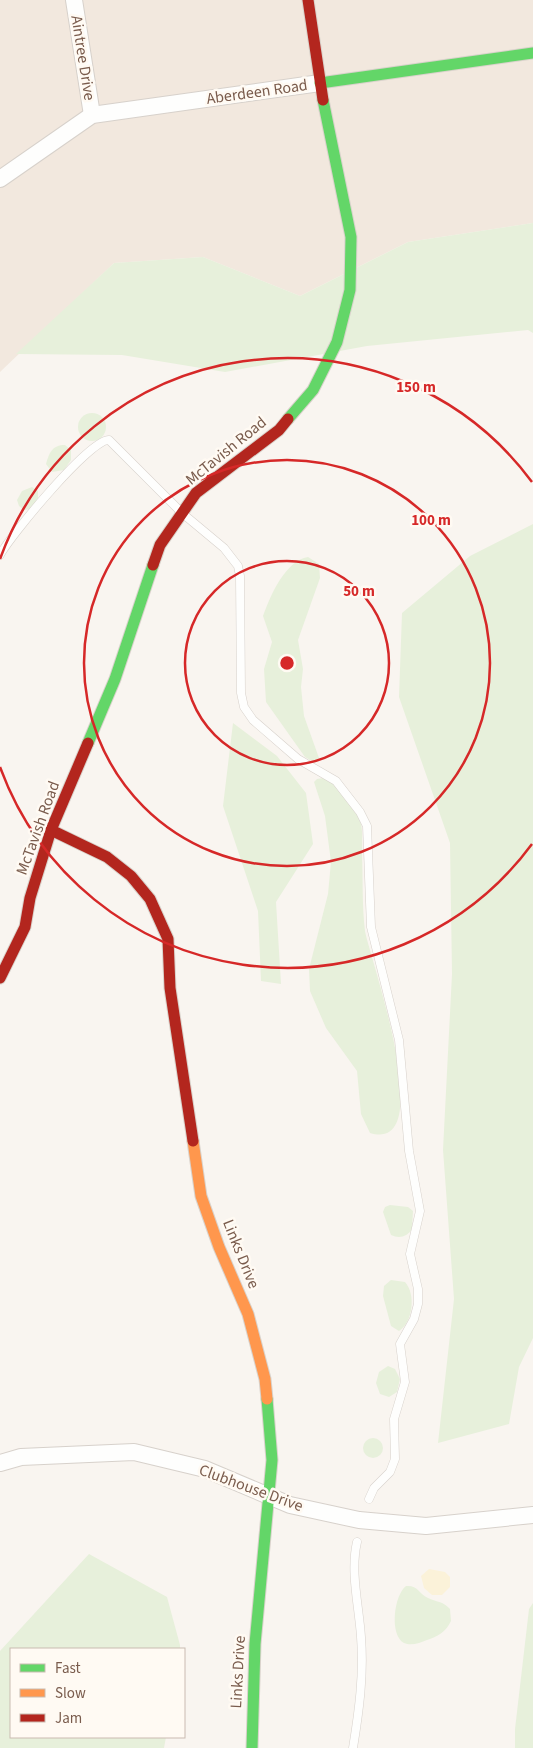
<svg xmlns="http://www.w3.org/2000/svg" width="533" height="1748" viewBox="0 0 533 1748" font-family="'Source Sans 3',sans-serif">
  <rect width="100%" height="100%" fill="#f9f5f0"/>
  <path fill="#f2e8de" d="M 0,0 L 533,0 L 533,223 L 408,242 L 300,296 L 203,257 L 114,263 L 0,372 Z"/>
  <g fill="#e7f0db">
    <path d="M 533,223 L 533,333 L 528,330 L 367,346 L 225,372 L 122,355 L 16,354 L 114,263 L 203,257 L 300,296 L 408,242 Z"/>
    <circle cx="92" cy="427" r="14"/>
    <path d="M 65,445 L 71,450 L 71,460 L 64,470 L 52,472 L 46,464 C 49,453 52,445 65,445 Z"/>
    <path d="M 32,487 L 38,491 L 38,498 L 31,509 L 24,510 L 19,506 L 17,500 L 22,491 Z"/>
    <path d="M 533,524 L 533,1338 L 519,1367 L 509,1424 L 438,1443 L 454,1299 L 443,1150 L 452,974 L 450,843 L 399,697 L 402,613 L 470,556 Z"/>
    <path d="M 308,557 L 319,564 L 320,578 L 298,640 L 303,669 L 301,687 L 304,716 L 319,758 L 315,763 L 305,757 L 266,702 L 264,669 L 272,642 L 263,616 C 270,596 285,561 308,557 Z"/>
    <path d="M 233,723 L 277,756 L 306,793 L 313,844 L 276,902 L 281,984 L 261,981 L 258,911 L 223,806 Z"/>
    <path d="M 323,778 C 340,784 356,807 361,824 C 363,834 362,844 362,854 C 363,879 362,906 365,931 C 369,955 440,1154 370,1133 L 361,1114 L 357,1071 L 326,1028 L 310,991 L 309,969 L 328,894 L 331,862 L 325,816 L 314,782 L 317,779 Z"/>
    <path d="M 390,1205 L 408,1207 L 413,1211 L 412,1229 C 407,1237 399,1239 391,1235 L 383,1212 L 385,1207 Z"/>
    <path d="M 391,1280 L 405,1282 C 416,1294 413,1322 399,1331 L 391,1326 L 383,1296 L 384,1286 Z"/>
    <path d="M 388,1366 L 395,1369 L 400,1379 L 397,1392 L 389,1397 L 380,1394 L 376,1383 L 379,1372 Z"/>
    <circle cx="373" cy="1448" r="10"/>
    <path d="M 89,1554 L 167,1597 L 180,1645 L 180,1649 L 11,1649 L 11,1737 L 166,1737 L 164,1748 L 0,1748 L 0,1651 Z"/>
    <path d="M 406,1586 C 418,1585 418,1593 428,1598 C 436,1602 443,1601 450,1609 L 451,1621 C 446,1632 437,1637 427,1640 C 420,1643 411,1646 404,1643 C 389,1635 394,1595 406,1586 Z"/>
    <path d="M 533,1603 L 533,1748 L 515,1748 L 515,1729 L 529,1609 Z"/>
  </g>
  <path fill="#fbf2d9" d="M 429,1569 L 445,1572 L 450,1577 L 450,1587 L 442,1595 L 432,1595 L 424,1588 L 421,1576 Z"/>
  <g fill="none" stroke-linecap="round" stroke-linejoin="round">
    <defs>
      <g id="lane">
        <path d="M 0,555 C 10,536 90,439 109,440 L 182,513 L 224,548 L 238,566 L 240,576 L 241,693 L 244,707 L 253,720 L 298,759 L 336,781 L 360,812 L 367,826 L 371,927 L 399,1040 L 409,1151 L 420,1211 L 410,1254 L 418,1289 L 418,1304 L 414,1319 L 400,1344 L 405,1382 L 394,1419 L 395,1459 L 390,1472 L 374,1488 L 369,1499"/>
        <path d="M 353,1748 C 359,1711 364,1675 361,1637 C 359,1606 350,1572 357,1542"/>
      </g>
      <g id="street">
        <path d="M 74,0 L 92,115"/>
        <path d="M 0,179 L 92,115 L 320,83"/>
        <path d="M 0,1463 L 21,1457 L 134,1452 L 205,1469 L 290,1505 L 359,1520 L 426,1526 L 533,1515"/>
      </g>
      <g id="fast">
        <path d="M 320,83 L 533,53"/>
        <path d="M 288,419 L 313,390 L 337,342 L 350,290 L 351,237 L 323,100"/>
        <path d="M 88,743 L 115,679 L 153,565"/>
        <path d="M 252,1748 L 255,1644 L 272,1460 L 267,1399"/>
      </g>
      <path id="slow" d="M 193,1141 L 201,1196 L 219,1247 L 248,1314 L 265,1379 L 267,1399"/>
      <g id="jam">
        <path d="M 308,0 L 323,100"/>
        <path d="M 153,565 L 160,545 L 196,493 L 279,430 L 288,419"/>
        <path d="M 51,830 L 107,857 L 131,876 L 150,899 L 168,939 L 170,988 L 193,1141"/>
        <path d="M 0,978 L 25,927 L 30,898 L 51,830 L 88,743"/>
      </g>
    </defs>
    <use href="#lane" stroke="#d7d1cb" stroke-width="9"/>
    <use href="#street" stroke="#d7d1cb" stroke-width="18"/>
    <use href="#fast" stroke="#d9d2cb" stroke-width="13"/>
    <use href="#slow" stroke="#d9d2cb" stroke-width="13"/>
    <use href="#jam" stroke="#d9d2cb" stroke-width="13"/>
    <use href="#lane" stroke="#fefefd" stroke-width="8"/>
    <use href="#street" stroke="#fefefd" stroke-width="16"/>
    <use href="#fast" stroke="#63d668" stroke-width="11"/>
    <use href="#slow" stroke="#ff974d" stroke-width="11"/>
    <use href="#jam" stroke="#b3261e" stroke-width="11"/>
  </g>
  <g fill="none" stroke="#d62828" stroke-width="2.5">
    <circle cx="287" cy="663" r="102"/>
    <circle cx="287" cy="663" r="203"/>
    <path d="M532 844A305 305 0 0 1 0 767M0 559A305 305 0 0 1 532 482"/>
  </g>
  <g text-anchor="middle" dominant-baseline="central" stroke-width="5" stroke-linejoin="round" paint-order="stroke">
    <g font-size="16" fill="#7a5c4d" stroke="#fffaf3">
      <text transform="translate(83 58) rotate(81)">Aintree Drive</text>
      <text transform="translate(257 92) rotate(-8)">Aberdeen Road</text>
      <text transform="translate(226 451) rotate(-39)">McTavish Road</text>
      <text transform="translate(38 828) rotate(-70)">McTavish Road</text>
      <text transform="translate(241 1254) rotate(68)">Links Drive</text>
      <text transform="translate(251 1488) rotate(20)">Clubhouse Drive</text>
      <text transform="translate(238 1672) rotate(-87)">Links Drive</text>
    </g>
  </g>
  <circle cx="287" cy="663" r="8" fill="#d62828" stroke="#fffaf3" stroke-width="2.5"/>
  <g font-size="15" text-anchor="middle" font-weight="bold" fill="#d62828" stroke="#fffaf3" stroke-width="5" stroke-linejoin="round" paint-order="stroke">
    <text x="416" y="392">150 m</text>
    <text x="431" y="525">100 m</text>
    <text x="359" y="596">50 m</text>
  </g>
  <rect x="10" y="1648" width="175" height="90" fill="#fffaf3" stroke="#cabbb1"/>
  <rect x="20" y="1664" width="25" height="8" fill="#63d668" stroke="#cabbb1"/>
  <text x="55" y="1673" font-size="15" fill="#7a5c4d">Fast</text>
  <rect x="20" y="1689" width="25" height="8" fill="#ff974d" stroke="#cabbb1"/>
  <text x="55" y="1698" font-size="15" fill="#7a5c4d">Slow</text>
  <rect x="20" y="1714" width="25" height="8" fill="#b3261e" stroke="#cabbb1"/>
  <text x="55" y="1723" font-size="15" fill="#7a5c4d">Jam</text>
</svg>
